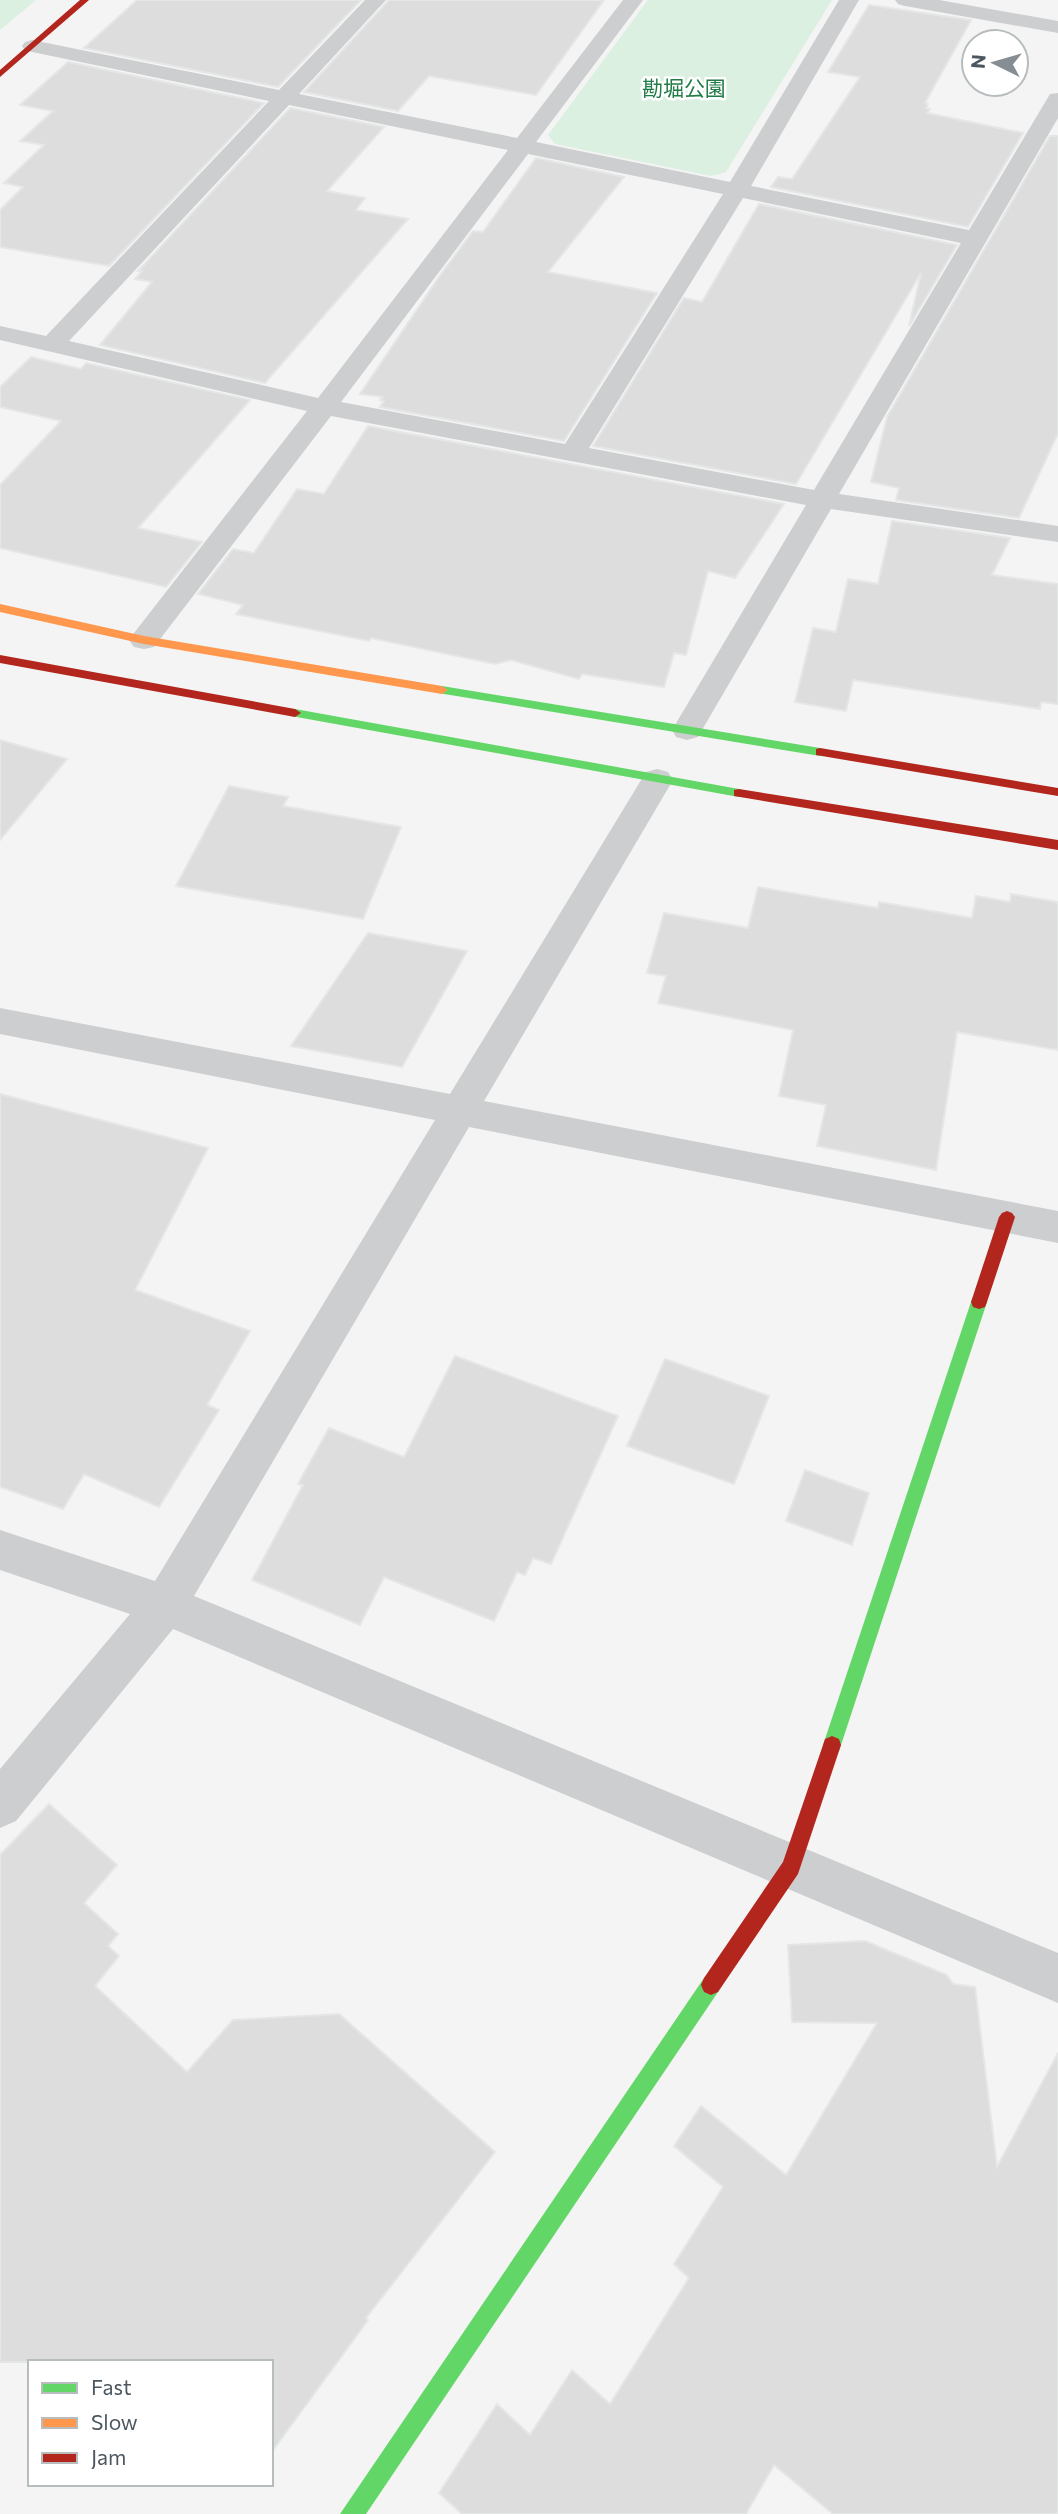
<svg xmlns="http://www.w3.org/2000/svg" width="1058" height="2514" viewBox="0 0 1058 2514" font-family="Commissioner,'Noto Sans JP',sans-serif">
  <rect width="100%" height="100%" fill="#f4f4f4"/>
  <g fill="#dbf0e1">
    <path d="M 0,0 L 36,0 L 0,30 Z"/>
    <path d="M 648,0 L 832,0 L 726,172 L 711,176 L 555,144 L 548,135 Z"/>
  </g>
  <g fill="#ddddde" stroke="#e5e6e6" stroke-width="2">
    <path d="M 137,0 L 361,0 L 278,87 L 84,48 Z"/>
    <path d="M 389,0 L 604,0 L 536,95 L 429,76 L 398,111 L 304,92 Z"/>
    <path d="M 869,5 L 971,20 L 925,103 L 928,104 L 926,108 L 930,109 L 927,113 L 1023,133 L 968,227 L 771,187 L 778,177 L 792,179 L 860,77 L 828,72 Z"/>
    <path d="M 68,62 L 264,103 L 109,266 L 0,247 L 0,210 L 23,187 L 4,183 L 44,145 L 20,141 L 53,111 L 20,105 Z"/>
    <path d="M 290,108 L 384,127 L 327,191 L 365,198 L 356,210 L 408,219 L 265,383 L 100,345 L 152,282 L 135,279 L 142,271 L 138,271 Z"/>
    <path d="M 1050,136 L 1058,136 L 1058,433 L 1019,518 L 896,500 L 899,488 L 871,482 L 887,417 Z"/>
    <path d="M 536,158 L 624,177 L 548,272 L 657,293 L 564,441 L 380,407 L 384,401 L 380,400 L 383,397 L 360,394 L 441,274 L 473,231 L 483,232 Z"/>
    <path d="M 759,204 L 957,245 L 909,326 L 921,273 L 796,484 L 593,446 L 684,298 L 702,302 Z"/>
    <path d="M 31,357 L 81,369 L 86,363 L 250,400 L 138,528 L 202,542 L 166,587 L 0,548 L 0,485 L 61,421 L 0,407 L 0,387 Z"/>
    <path d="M 368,426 L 784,504 L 735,578 L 708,571 L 686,655 L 674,653 L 664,687 L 582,674 L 579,679 L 511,660 L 495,664 L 371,638 L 369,641 L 236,614 L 243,605 L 198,594 L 233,549 L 254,553 L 297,489 L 324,494 Z"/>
    <path d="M 892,521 L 1010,538 L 992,575 L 1058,584 L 1058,704 L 1041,702 L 1040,709 L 853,680 L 846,711 L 795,702 L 813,628 L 836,632 L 848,579 L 878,584 Z"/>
    <path d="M 0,740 L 67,759 L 0,840 Z"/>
    <path d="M 229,786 L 288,797 L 283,806 L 401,827 L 363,919 L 176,886 Z"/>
    <path d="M 758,887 L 878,908 L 879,902 L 972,918 L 976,896 L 1010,902 L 1011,894 L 1058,902 L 1058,1050 L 957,1032 L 936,1170 L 817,1146 L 826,1105 L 779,1096 L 793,1030 L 658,1003 L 666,976 L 647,973 L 664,913 L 748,928 Z"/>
    <path d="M 368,933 L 467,951 L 402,1067 L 291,1046 Z"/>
    <path d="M 0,1094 L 208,1148 L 135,1290 L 250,1331 L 207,1405 L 219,1410 L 159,1507 L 84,1474 L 63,1509 L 0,1487 Z"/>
    <path d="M 455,1356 L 618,1416 L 551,1564 L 533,1558 L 525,1575 L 517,1572 L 494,1621 L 384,1577 L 360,1625 L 252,1580 L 303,1485 L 298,1484 L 329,1428 L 404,1457 Z"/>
    <path d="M 665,1359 L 769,1396 L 734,1484 L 627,1446 Z"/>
    <path d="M 805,1470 L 869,1493 L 852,1545 L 786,1521 Z"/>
    <path d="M 49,1804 L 117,1865 L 84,1903 L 118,1934 L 108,1946 L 119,1956 L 95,1986 L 187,2072 L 233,2020 L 339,2014 L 495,2152 L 366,2318 L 368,2320 L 271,2453 L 271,2362 L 0,2362 L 0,1855 Z"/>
    <path d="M 865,1941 L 947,1975 L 953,1984 L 975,1987 L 997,2167 L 1058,2053 L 1058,2514 L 833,2514 L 774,2465 L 746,2514 L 462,2514 L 439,2493 L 497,2404 L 530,2435 L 572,2370 L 610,2404 L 689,2278 L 674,2264 L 723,2187 L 674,2146 L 701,2106 L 786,2175 L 877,2023 L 792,2022 L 788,1945 Z"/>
  </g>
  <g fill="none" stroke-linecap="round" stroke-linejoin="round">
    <g fill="#cccecf" fill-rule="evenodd">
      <path d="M 365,0 L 386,0 L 299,94 L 517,138 L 623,0 L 643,0 L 536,142 L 730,182 L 839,0 L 859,0 L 751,186 L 969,230 L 1047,99 L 1050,94 L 1058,93 L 1058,118 L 839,494 L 1058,526 L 1058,542 L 831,509 L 702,730 L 698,737 L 687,740 L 676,737 L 672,730 L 806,505 L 331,416 L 154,647 L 144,649 L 134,647 L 129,640 L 134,633 L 307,411 L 0,340 L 0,326 L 46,336 L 269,101 L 32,52 L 25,50 L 22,46 L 25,42 L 32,40 L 279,90 ZM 289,105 L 508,150 L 318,398 L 69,341 ZM 528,154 L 723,194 L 565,444 L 341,402 ZM 743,198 L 961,243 L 814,490 L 589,448 Z"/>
      <path d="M 895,0 L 939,0 L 1058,21 L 1058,33 L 905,6 L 898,4 Z"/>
      <path d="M 657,769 L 668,772 L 673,780 L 484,1101 L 1058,1211 L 1058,1243 L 469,1127 L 194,1596 L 1058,1953 L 1058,2003 L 173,1629 L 16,1821 L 0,1828 L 0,1769 L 130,1614 L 0,1570 L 0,1530 L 155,1581 L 435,1120 L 0,1034 L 0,1008 L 450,1094 L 646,772 Z"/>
    </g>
    <g fill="#63d668" fill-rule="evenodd">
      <path d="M 442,686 L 820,748 L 826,752 L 820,756 L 438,693 L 436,690 Z"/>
      <path d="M 295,709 L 739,789 L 745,793 L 739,797 L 291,716 L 291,710 Z"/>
      <path d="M 979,1295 L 985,1297 L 987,1302 L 841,1745 L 839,1751 L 832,1754 L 825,1751 L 823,1745 L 971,1302 L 973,1297 Z"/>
      <path d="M 711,1975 L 718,1978 L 721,1985 L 718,1992 L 366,2514 L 340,2514 L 704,1978 Z"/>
    </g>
    <path fill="#ff974d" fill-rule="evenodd" d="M 0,604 L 144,636 L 442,686 L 448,690 L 442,694 L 144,644 L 0,612 Z"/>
    <g fill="#b3261e" fill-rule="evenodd">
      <path d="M 80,0 L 89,0 L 0,77 L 0,70 Z"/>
      <path d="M 0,655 L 295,709 L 301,713 L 295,717 L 0,663 Z"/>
      <path d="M 820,748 L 1058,788 L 1058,796 L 816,755 L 816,749 Z"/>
      <path d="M 739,789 L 1058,840 L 1058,850 L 734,796 L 734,790 Z"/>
      <path d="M 1007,1211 L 1012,1213 L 1015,1217 L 987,1302 L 985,1307 L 979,1309 L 973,1307 L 971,1302 L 999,1217 L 1002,1213 Z"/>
      <path d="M 832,1736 L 839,1739 L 841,1745 L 798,1874 L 718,1992 L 711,1995 L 704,1992 L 701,1985 L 704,1978 L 783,1862 L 823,1745 L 825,1739 Z"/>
    </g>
  </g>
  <g text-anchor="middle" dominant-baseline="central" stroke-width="5" stroke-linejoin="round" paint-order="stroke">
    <g font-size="21" fill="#217c47" stroke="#fff">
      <text x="684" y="87">勘堀公園</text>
    </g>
  </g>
  <rect x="28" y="2360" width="245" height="126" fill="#ffffff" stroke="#b7bcbf" stroke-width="2"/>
  <rect x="42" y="2383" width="35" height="10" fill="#63d668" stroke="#b7bcbf" stroke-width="2"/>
  <text x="91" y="2395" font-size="21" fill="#4c575f">Fast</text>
  <rect x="42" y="2418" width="35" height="10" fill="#ff974d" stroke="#b7bcbf" stroke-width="2"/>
  <text x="91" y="2430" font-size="21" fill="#4c575f">Slow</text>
  <rect x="42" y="2453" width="35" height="10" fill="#b3261e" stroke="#b7bcbf" stroke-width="2"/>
  <text x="91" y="2465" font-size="21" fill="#4c575f">Jam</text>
  <g transform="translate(995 63) rotate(275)"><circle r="33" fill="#ffffff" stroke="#b7bcbf" stroke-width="2"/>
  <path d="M0-5L12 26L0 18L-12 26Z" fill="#878e93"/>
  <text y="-10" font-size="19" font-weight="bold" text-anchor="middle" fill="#4c575f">N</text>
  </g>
</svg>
